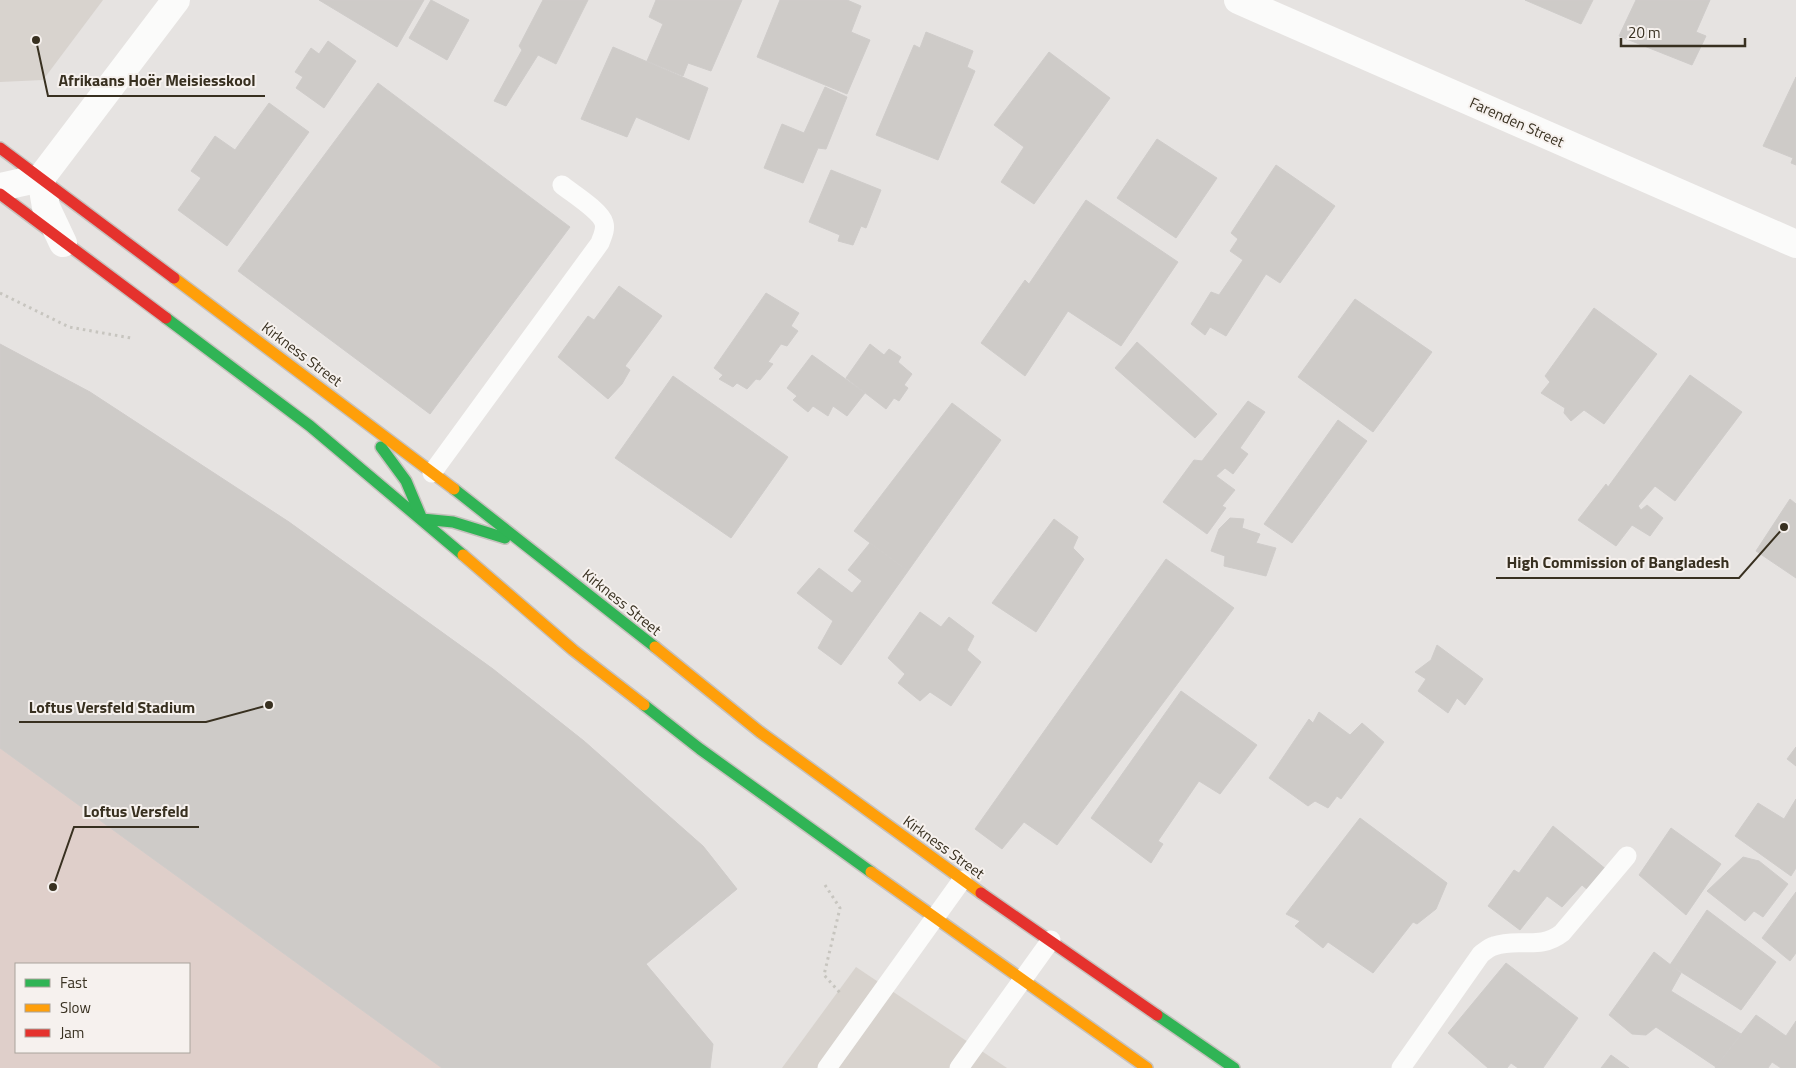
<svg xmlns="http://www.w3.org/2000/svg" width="1796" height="1068" viewBox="0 0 1796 1068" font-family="'Titillium Web',sans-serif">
  <rect width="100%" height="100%" fill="#e6e3e1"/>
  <g fill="#d8d3ce">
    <path d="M 0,0 L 103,0 L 43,80 L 0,82 Z"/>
    <path d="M 856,967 L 1007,1068 L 782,1068 Z"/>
  </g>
  <path fill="#dfcfca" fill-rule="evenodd" d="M 0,344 L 90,392 L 289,522 L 493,669 L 584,741 L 703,846 L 737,889 L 646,964 L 713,1044 L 710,1068 L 0,1068 ZM 16,964 L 189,964 L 189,1052 L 16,1052 Z"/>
  <g fill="#cecbc8" stroke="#cfccca">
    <path d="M 319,0 L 424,0 L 397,47 Z"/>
    <path d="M 431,0 L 469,20 L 447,60 L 409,38 Z"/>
    <path d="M 543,0 L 588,0 L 556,64 L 538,55 L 506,106 L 494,101 L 522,50 L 519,46 Z"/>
    <path d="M 656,0 L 742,0 L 711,71 L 688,63 L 683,76 L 647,61 L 663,24 L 649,17 Z"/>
    <path d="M 780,0 L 847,0 L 861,6 L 851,32 L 870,40 L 847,94 L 757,57 Z"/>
    <path d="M 1525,0 L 1593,0 L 1581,24 Z"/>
    <path d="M 1636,0 L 1710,0 L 1696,32 L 1706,36 L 1692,65 L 1619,36 Z"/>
    <path d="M 926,32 L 973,51 L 967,67 L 975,71 L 938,160 L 876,135 L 914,45 L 920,48 Z"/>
    <path d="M 328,41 L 356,61 L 324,108 L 296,88 L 303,77 L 295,72 L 311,48 L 319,54 Z"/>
    <path d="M 613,47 L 708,88 L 689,140 L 636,117 L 627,137 L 581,119 Z"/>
    <path d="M 1049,52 L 1110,98 L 1034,204 L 1001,182 L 1024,147 L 994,125 Z"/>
    <path d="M 1796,77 L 1796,165 L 1791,163 L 1793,158 L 1763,146 Z"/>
    <path d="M 378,83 L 570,227 L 430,414 L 238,271 Z"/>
    <path d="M 825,87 L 847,97 L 826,149 L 818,148 L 803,183 L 764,168 L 782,124 L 804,133 Z"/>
    <path d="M 269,103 L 309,132 L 227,246 L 178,210 L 201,178 L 191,171 L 215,136 L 235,150 Z"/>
    <path d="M 1157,139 L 1217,178 L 1176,238 L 1117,198 Z"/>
    <path d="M 1276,165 L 1335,206 L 1280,283 L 1266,274 L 1226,336 L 1210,327 L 1205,335 L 1191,324 L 1211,292 L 1219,295 L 1243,260 L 1230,251 L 1238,239 L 1231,233 Z"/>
    <path d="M 831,170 L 881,190 L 866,228 L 861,226 L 853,245 L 838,241 L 840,235 L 809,222 Z"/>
    <path d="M 1086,200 L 1178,262 L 1121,346 L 1068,311 L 1025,376 L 981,343 L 1025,280 L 1029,284 Z"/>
    <path d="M 619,286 L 662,316 L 625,366 L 630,370 L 622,384 L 608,399 L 558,357 L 588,316 L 594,320 Z"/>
    <path d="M 766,293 L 799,313 L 791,326 L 798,331 L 787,346 L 781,344 L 768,362 L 773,364 L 760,380 L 756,379 L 747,389 L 737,383 L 733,387 L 719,379 L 723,375 L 714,368 Z"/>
    <path d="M 1355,299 L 1432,352 L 1373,432 L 1298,377 Z"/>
    <path d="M 1594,308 L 1657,354 L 1604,424 L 1584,410 L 1571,421 L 1564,413 L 1565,408 L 1541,393 L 1550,382 L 1545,376 Z"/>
    <path d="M 1137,342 L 1217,414 L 1195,438 L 1115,368 Z"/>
    <path d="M 0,344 L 90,392 L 289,522 L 493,669 L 584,741 L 703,846 L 737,889 L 646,964 L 713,1044 L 710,1068 L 442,1068 L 0,748 Z"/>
    <path d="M 870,344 L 884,355 L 889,349 L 901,357 L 898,362 L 912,374 L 904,385 L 908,388 L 899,401 L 894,398 L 886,409 L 846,378 Z"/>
    <path d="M 812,355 L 865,393 L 847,416 L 833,406 L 828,416 L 813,406 L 808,412 L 793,400 L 797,396 L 787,388 Z"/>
    <path d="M 1690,375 L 1742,412 L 1675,501 L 1655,486 L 1638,506 L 1641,510 L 1647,505 L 1663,518 L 1650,536 L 1632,525 L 1616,546 L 1578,520 L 1606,484 L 1608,487 Z"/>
    <path d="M 673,376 L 788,457 L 731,538 L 615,458 Z"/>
    <path d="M 1248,401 L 1265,412 L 1240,448 L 1248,454 L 1233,474 L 1225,468 L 1216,476 L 1235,490 L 1222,506 L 1226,508 L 1207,534 L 1163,502 L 1194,460 L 1202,461 Z"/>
    <path d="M 952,403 L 1001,440 L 908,571 L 854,531 Z"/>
    <path d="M 1338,420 L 1367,441 L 1292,543 L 1264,524 Z"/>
    <path d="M 1790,499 L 1796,504 L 1796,578 L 1756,551 Z"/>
    <path d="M 1230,518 L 1244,519 L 1242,528 L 1260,534 L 1256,543 L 1276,548 L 1266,576 L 1224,566 L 1225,556 L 1211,551 L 1219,529 Z"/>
    <path d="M 1054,519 L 1078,537 L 1073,548 L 1084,559 L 1036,632 L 992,603 Z"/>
    <path d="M 870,543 L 908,571 L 841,665 L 818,648 L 833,621 L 797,593 L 819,568 L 852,593 L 862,581 L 848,570 Z"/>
    <path d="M 1166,559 L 1234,608 L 1057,845 L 1024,822 L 1002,849 L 975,829 Z"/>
    <path d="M 920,612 L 941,627 L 949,617 L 974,636 L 967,650 L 981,662 L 951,706 L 930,692 L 920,701 L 898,683 L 905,674 L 888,658 Z"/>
    <path d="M 1437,645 L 1483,679 L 1465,705 L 1457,698 L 1448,713 L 1418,691 L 1426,679 L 1415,672 L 1431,660 Z"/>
    <path d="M 1181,691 L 1257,745 L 1220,794 L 1199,781 L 1158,841 L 1163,844 L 1151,863 L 1091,818 Z"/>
    <path d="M 1319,712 L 1350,735 L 1362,723 L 1384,742 L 1341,799 L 1337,796 L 1328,808 L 1315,801 L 1308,806 L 1269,778 L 1309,719 L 1313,723 Z"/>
    <path d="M 1796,747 L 1796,766 L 1787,759 Z"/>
    <path d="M 1796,799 L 1796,868 L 1791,876 L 1735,836 L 1758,803 L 1784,819 Z"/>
    <path d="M 1360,818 L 1447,883 L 1436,909 L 1417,924 L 1413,922 L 1373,973 L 1328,942 L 1323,948 L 1295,926 L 1300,921 L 1286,914 Z"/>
    <path d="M 1553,826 L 1607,870 L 1589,891 L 1582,885 L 1562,907 L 1547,896 L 1520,930 L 1488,906 L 1514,870 L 1519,873 Z"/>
    <path d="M 1671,828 L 1721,864 L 1686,915 L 1639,875 Z"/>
    <path d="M 1743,857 L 1759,861 L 1788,884 L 1763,917 L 1754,911 L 1745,921 L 1707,891 Z"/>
    <path d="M 1796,892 L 1796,953 L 1790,961 L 1762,938 Z"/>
    <path d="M 1707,910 L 1776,962 L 1741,1010 L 1670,965 Z"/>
    <path d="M 1654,952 L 1681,973 L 1671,991 L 1741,1034 L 1716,1067 L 1656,1027 L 1646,1035 L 1632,1034 L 1609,1015 Z"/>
    <path d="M 1506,963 L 1578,1018 L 1543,1068 L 1518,1068 L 1511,1063 L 1507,1068 L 1488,1068 L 1448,1033 Z"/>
    <path d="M 1756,1015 L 1786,1036 L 1796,1021 L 1796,1068 L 1781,1068 L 1772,1062 L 1768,1068 L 1715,1068 Z"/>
    <path d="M 1611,1055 L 1629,1068 L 1601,1068 Z"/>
  </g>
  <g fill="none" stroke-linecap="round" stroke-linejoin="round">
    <defs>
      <g id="fast">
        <path d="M 166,318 L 310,426 L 463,555"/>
        <path d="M 381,447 L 406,481 L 422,519 L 453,522 L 505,538"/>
        <path d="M 454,489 L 655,647"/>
        <path d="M 644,705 L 700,749 L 871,872"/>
        <path d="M 1157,1015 L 1234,1068"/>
      </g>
      <g id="slow">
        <path d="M 174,278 L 454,489"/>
        <path d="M 463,555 L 573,650 L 644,705"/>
        <path d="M 655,647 L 760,732 L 981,893"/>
        <path d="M 871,872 L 1147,1068"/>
      </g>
      <g id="jam">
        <path d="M 0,148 L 174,278"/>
        <path d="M 0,194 L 166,318"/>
        <path d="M 981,893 L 1157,1015"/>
      </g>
    </defs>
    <use href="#fast" stroke="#c6c1bd" stroke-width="14"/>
    <use href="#slow" stroke="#c6c1bd" stroke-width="14"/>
    <use href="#jam" stroke="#c6c1bd" stroke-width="14"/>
    <g stroke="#c7c5bf" stroke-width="3" stroke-dasharray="2.5 4" stroke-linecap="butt">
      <path d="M 0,293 L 69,327 L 131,338"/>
      <path d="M 825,885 L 840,908 L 824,975 L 842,995"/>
    </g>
    <g stroke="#fbfbfa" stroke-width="19">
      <path d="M 432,473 L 600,243 C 602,237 606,230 604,223 C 601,211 572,193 562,185"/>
      <path d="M 827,1068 L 962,880"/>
      <path d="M 959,1068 L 1051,940"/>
      <path d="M 1401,1068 L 1481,954 C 1485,951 1490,947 1494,946 C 1519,937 1539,951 1562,933 L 1627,856"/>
    </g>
    <g stroke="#fbfbfa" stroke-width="28">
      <path d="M 1238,0 L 1796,244"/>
      <path d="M 41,178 L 46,207 L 63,243"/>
      <path d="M 0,187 L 41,178 L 176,0"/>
    </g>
    <use href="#fast" stroke="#30b455" stroke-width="11"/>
    <use href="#slow" stroke="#ff9f0a" stroke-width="11"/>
    <use href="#jam" stroke="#e5322d" stroke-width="11"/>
  </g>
  <g text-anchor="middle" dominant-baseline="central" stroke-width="4" stroke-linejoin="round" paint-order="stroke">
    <g font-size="15" fill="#383020" stroke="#f6f1ee">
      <text transform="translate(1517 122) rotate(24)">Farenden Street</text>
      <text transform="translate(302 354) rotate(37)">Kirkness Street</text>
      <text transform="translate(622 602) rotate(39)">Kirkness Street</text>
      <text transform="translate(944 847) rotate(36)">Kirkness Street</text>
    </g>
  </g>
  <path fill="none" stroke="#383020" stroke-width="2" d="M36 40L48 96H265M1784 527L1739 578H1496M269 705L206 722H19M53 887L74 827H199"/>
  <g fill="#383020" stroke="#f6f1ee" stroke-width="2">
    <circle cx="36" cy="40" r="5"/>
    <circle cx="1784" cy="527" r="5"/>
    <circle cx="269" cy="705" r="5"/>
    <circle cx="53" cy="887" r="5"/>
  </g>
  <g font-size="16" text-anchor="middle" font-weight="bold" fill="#383020" stroke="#f6f1ee" stroke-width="4" stroke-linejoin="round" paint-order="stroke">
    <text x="157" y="86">Afrikaans Hoër Meisiesskool</text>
    <text x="1618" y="568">High Commission of Bangladesh</text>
    <text x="112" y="713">Loftus Versfeld Stadium</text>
    <text x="136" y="817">Loftus Versfeld</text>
  </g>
  <rect x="15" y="963" width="175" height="90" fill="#f6f1ee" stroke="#aaa49c"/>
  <rect x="25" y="979" width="25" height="8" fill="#30b455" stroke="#aaa49c"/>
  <text x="60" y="988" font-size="15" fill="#383020">Fast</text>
  <rect x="25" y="1004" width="25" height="8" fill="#ff9f0a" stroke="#aaa49c"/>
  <text x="60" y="1013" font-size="15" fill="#383020">Slow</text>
  <rect x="25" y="1029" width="25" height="8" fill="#e5322d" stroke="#aaa49c"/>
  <text x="60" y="1038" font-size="15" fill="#383020">Jam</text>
  <path d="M1621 38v8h124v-8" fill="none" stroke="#383020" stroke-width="2.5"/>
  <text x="1628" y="38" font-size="15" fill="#383020" stroke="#f6f1ee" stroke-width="4" paint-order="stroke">20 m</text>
</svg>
